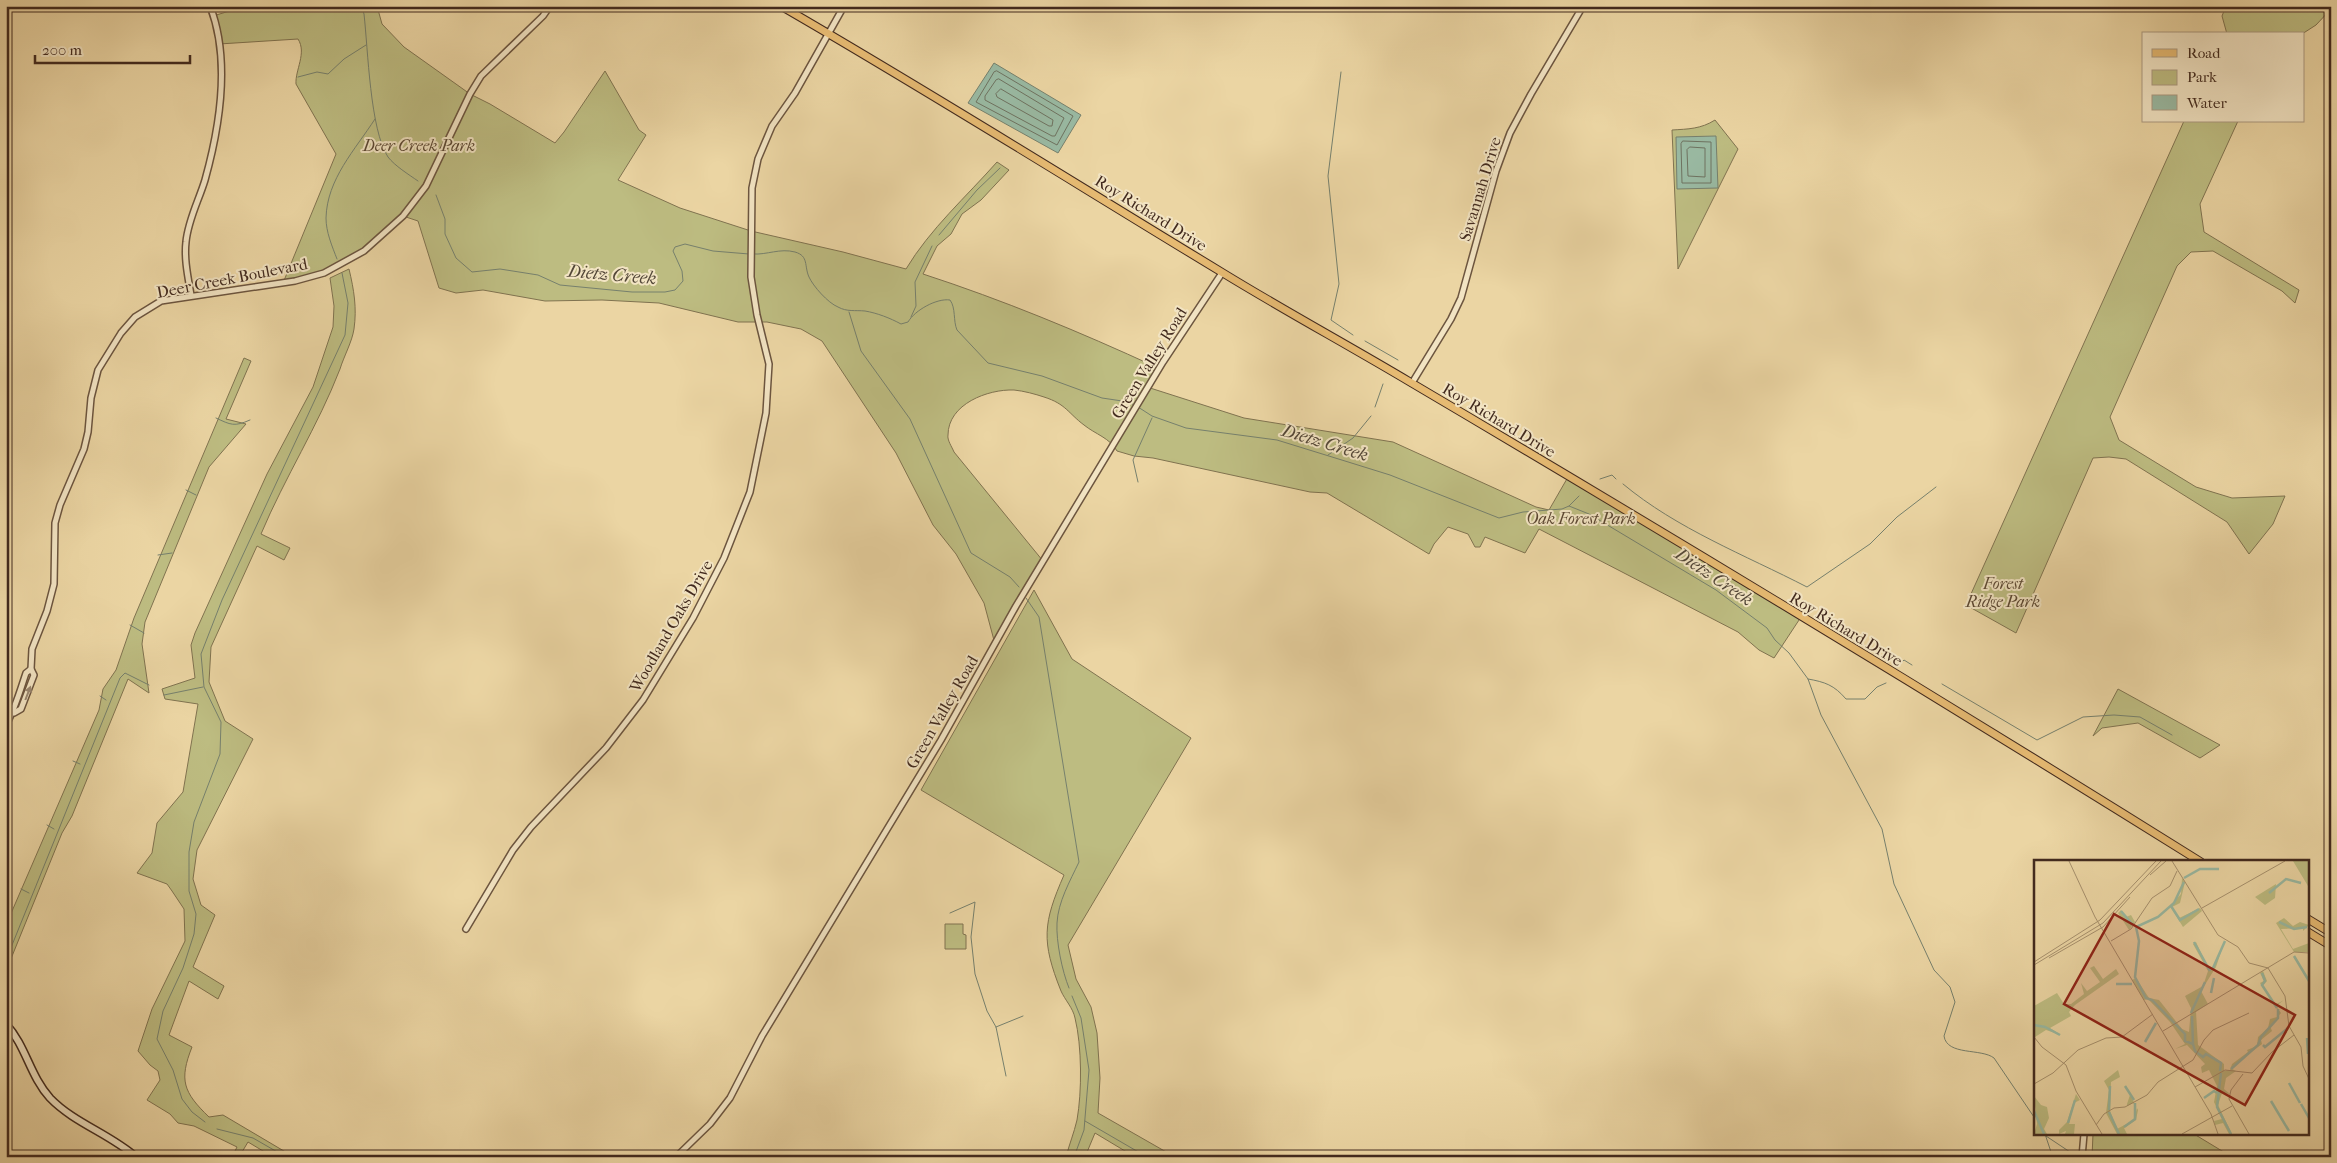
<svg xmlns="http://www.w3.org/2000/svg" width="2337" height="1163" viewBox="0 0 2337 1163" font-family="'IM FELL French Canon',serif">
  <rect width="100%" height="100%" fill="#ebd5a3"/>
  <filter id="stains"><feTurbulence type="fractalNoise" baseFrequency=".004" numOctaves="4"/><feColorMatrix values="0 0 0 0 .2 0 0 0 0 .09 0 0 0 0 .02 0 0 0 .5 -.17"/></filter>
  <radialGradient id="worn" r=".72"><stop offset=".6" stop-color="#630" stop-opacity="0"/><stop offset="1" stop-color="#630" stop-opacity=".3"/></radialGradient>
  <g fill="#bdbc81" stroke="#807350">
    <path d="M 246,6 L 377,6 L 382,24 L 404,47 L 470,94 L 490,104 L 555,143 L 564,132 L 605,71 L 639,130 L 646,135 L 618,180 L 680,208 L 751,231 L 843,252 L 906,269 C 930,229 966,197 997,162 L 1009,170 L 981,200 L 962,214 L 951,234 L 937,246 L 923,274 C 1003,300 1080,332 1156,367 L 1147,387 L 1244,418 L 1393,442 L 1536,507 L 1549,510 L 1568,477 L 1801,617 L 1774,658 L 1759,650 L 1738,632 L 1539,529 L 1525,553 L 1485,537 L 1480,547 L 1475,547 L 1468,534 L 1448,527 L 1434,544 L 1429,554 L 1327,493 L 1310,492 L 1153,458 L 1134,456 L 1117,451 C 1110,438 1095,434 1084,425 C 1068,413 1066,404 1044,397 C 1035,394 1024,391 1014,390 C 988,389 948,404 948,435 C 947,440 952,447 954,452 L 1043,561 L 995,644 L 984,603 L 956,554 L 933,525 L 896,453 L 822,341 L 801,329 L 767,322 L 738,322 L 659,303 L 602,300 L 545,301 L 483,290 L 456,293 L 439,288 L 418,221 L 403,216 L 378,240 L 324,273 L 283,283 L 336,154 L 296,84 C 295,70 307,53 298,39 L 219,44 L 213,16 Z"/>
    <path d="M 2226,6 L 2331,6 L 2331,9 L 2316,25 L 2302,34 L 2227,34 L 2222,16 Z"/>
    <path d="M 1715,120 L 1738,149 L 1678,269 L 1672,130 C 1688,129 1701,129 1715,120 Z"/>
    <path d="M 2184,121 L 2238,121 L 2200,204 L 2204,232 L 2299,290 L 2295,303 L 2282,291 L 2213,251 L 2191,252 L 2177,266 L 2110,417 L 2119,440 L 2196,487 L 2232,498 L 2285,496 L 2273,524 L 2249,554 L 2227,522 L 2126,459 L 2109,457 L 2093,458 L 2016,633 L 1966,605 Z"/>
    <path d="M 349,269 C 354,290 357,308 354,329 C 352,342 344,356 340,369 C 318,426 285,477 261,534 L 290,548 L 284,560 L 257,546 L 211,647 L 209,682 L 225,721 L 253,739 L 197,850 L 193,879 L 201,905 L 215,915 L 193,967 L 224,986 L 218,999 L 189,981 L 169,1035 L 192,1047 C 179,1080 183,1092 209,1117 L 223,1115 L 294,1157 L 273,1157 L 248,1142 L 239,1157 L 232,1157 L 237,1147 L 194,1126 L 178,1123 L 170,1114 L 147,1100 L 160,1080 L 158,1071 L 150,1065 L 138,1051 L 152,1009 L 185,941 L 184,909 L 172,891 L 167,884 L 137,873 L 152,853 L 157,823 L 183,792 L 198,704 L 165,699 L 162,689 L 195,678 L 191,645 L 195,633 L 267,474 L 313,387 L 333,327 L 334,306 L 330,278 Z"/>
    <path d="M 244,358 L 251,361 L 226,419 L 246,424 L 209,467 L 145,622 L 142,644 L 149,693 L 128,679 L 72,816 L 62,833 L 6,971 L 6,925 L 99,710 L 103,689 L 116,670 L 134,618 Z"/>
    <path d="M 1034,590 L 1072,659 L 1191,738 L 1068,945 L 1076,979 L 1091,1007 L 1097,1033 L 1100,1078 L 1098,1113 L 1175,1157 L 1135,1157 L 1095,1133 L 1085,1157 L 1066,1157 C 1069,1145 1074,1133 1077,1120 C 1082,1092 1082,1046 1075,1018 C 1073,1008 1065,1000 1061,991 C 1041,941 1043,923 1064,875 L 921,790 Z"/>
    <path d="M 2118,689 L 2220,745 L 2200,758 L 2138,723 L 2102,728 L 2093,736 Z"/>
    <path d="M 945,924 L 963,924 L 963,934 L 966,935 L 966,949 L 945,949 Z"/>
    <path d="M 2093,1134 L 2194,1134 L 2232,1157 L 2092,1157 Z"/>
  </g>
  <g fill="#99b9a2" stroke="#76806d">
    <path d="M 994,63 L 1081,115 L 1058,153 L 968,103 Z"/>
    <path d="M 1716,136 L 1718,188 L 1677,189 L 1676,137 Z"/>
  </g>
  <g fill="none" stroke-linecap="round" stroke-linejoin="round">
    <g stroke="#6e7260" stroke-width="1">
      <path d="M 997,71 L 1073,116 L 1057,145 L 976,102 L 994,72 Z"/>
      <path d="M 999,79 L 1064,118 L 1055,136 L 1052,136 L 985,100 L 985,96 L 996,80 Z"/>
      <path d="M 1001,89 L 1053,120 L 1052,126 L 1049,126 L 997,97 L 996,94 Z"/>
      <path d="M 1683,141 L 1711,142 L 1711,183 L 1682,183 L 1681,144 Z"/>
      <path d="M 1690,147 L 1705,148 L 1705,177 L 1688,176 L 1687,150 Z"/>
    </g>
    <g stroke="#76806d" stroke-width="1">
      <path d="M 361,6 L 364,14 C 368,49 370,130 388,157 C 395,166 408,174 418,181"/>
      <path d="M 1341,72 L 1328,176 L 1339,284 L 1331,320 L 1353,335"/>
      <path d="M 298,77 L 317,72 L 328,74 L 344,59 L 366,45"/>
      <path d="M 436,195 L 445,219 L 445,234 L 456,258 L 472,272 L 500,269 L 538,275 L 560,285 L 632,292 L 665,292 L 675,290 L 683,281 L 682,271 L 673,251 L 675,247 L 685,244 L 713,251 L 749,254"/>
      <path d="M 939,235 L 977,190 L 1000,168"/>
      <path d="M 753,254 C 767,255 780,248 795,252 C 809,256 804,266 809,277 C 813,286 828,303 838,307 C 847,312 855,310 865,311 C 877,313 890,318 901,324 L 908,322 C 915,310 937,298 950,300 C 956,308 953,321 957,330 L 988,363 L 1042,376 L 1102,398 L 1129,402 L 1134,405"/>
      <path d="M 337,259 C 332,246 326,232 326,218 C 327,179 355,150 375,119"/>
      <path d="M 849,312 L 861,351 L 910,419 L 971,553 L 1010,577 L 1019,587"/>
      <path d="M 911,317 L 916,306 L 915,282 L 932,246"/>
      <path d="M 1365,341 L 1398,360"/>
      <path d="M 1138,407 L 1152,416 L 1186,428 L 1277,440 L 1345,461 L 1390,475 L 1499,518 L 1523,512 L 1562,509 L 1569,506 L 1589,514 L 1716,590 L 1767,628 L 1775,640 L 1789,653 L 1808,679 L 1821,715 L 1882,829 L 1894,884 L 1934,970 L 1950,987 L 1955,1002 L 1944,1036 C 1947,1056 1981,1048 1994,1058 L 2036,1120"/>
      <path d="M 1375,407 L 1383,384"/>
      <path d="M 216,418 C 231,425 234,427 250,420"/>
      <path d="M 1328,455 L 1353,438 L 1371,416"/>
      <path d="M 1600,479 L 1612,475 L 1616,479"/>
      <path d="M 1138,482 L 1133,460 L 1152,418"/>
      <path d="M 1623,484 C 1677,529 1745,555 1807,587 L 1870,544 L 1897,517 L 1936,487"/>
      <path d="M 186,490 L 196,495"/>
      <path d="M 1569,506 L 1579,496"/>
      <path d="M 158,555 L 172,553"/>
      <path d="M 1026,598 L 1039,617 L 1079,862 C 1070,881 1058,902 1057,923 C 1056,941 1062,971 1069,988"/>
      <path d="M 130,625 L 144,633"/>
      <path d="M 1902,662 L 1904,660 L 1912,665"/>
      <path d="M 1808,679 C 1825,682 1834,685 1846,699 L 1865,699 L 1877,687 L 1886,683"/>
      <path d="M 1942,684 L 2037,740 L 2083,717 L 2114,715 L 2140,717 L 2172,735"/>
      <path d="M 164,695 L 203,687"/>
      <path d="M 100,696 L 106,700"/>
      <path d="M 73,761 L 80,764"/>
      <path d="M 47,825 L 54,829"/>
      <path d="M 21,889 L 29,893"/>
      <path d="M 950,913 L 975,902 L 971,937 L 975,974 L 987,1011 L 996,1027 L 1006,1076"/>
      <path d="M 6,960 L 120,678 L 125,673 L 149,685"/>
      <path d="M 1072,996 L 1081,1018 L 1089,1070 L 1084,1130 L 1074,1157"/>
      <path d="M 996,1027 L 1023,1016"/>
      <path d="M 1085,1121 L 1147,1157"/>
      <path d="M 205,1122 L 192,1112 L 182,1099 L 173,1070 L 157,1039 L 163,1011 L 183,968 L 194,934 L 196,914 L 189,891 L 189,852 L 194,822 L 220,754 L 221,722 L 204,687 L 201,654 L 222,600 L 345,335 L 348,303 L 342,273"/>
      <path d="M 217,1129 L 253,1138 L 286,1157"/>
      <path d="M 2045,1134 L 2051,1152 L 2050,1157"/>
      <path d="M 2046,1136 L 2070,1152"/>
    </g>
    <defs>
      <g id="tertiary">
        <path d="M 191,295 C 188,277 184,259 186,242 C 188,220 199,200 205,180 C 220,126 231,60 210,6"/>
        <path d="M 1412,383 L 1451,319 L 1461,298 L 1496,171 L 1510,133 L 1531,94 L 1583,6"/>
        <path d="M 14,713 L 21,709 L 34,675 L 31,669 L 32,649 L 47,611 L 54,584 L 55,523 L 60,505 L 84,449 L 88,432 L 91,398 L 98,370 L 121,333 L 135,317 L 161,301 L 295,281 L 324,273 L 364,251 L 403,216 L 426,186 L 470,94 L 481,76 L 543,16 L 550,6"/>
        <path d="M 6,725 C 15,709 20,691 26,673 L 31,669"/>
        <path d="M 466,929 L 513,850 L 531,827 L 606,748 L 643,700 L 693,618 L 724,558 L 750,492 L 766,413 L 768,380 L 769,364 L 757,315 L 751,277 L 752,188 L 758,159 L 772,126 L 795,93 L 844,6"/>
        <path d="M 676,1157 L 710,1124 L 730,1098 L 762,1036 L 941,740 L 1016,606 L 1163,362 L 1222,273"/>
        <path d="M 2082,1157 L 2084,1134"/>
      </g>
      <g id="secondary">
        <path d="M 6,1024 C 26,1046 30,1076 50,1098 C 74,1123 110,1134 136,1157"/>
        <path d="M 2329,1157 L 2331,1148"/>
      </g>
      <g id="primary">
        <path d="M 781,6 C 930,92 1076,184 1223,273 C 1285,311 1348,345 1410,382 C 1676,539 1940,699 2201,862"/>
        <path d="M 2308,919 L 2331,933"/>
        <path d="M 2308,932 L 2331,946"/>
      </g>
    </defs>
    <use href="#tertiary" stroke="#6c553f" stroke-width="8"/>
    <use href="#secondary" stroke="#422a1e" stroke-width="9"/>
    <use href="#primary" stroke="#422a1e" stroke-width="9"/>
    <use href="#tertiary" stroke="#f2e4c3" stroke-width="5"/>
    <use href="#secondary" stroke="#f2e4c3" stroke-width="6"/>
    <use href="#primary" stroke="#e6ba72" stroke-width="7"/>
  </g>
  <defs><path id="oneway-solid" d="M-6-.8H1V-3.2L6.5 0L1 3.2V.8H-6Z" transform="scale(1.25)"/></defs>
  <use fill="#9a8770" href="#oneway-solid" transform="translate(28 693) rotate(-69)"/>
  <g text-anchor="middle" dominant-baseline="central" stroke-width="4" stroke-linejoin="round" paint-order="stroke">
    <g font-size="16" font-style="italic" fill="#5b4732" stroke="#f2e4c3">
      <text x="419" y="145">Deer Creek Park</text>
      <text x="1581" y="518">Oak Forest Park</text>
      <text x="2003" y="583">Forest<tspan x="2003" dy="18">Ridge Park</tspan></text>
    </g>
    <g font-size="16" fill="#422a1e" stroke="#f2e4c3">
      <text transform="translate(1480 189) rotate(-73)">Savannah Drive</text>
      <text transform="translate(1151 213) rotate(32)">Roy Richard Drive</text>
      <text transform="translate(232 278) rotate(-11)">Deer Creek Boulevard</text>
      <text transform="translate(1149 363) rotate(-58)">Green Valley Road</text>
      <text transform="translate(1499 420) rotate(31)">Roy Richard Drive</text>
      <text transform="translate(671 626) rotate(-60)">Woodland Oaks Drive</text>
      <text transform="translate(1846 629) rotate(31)">Roy Richard Drive</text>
      <text transform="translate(942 712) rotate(-60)">Green Valley Road</text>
    </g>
    <g font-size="18" font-style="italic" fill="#534738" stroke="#f2e4c3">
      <text transform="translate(612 275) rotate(5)">Dietz Creek</text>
      <text transform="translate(1325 443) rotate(17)">Dietz Creek</text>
      <text transform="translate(1714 577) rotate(34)">Dietz Creek</text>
    </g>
  </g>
  <g transform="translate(2034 860)">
    <rect width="275" height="275" fill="#ebd5a3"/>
    <path d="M 259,1 L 275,1 L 275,26 L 274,26 ZM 148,18 L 151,22 L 146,43 L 138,47 L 145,58 L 166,48 L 168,51 L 149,67 L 136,46 L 147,34 ZM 242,24 L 241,38 L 231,45 L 221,37 ZM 87,50 L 92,57 L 97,55 L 101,62 L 95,70 L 84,53 ZM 250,58 L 259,66 L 266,62 L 275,65 L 269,71 L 269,68 L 247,69 L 259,89 L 275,83 L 275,92 L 260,92 L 242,63 ZM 191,80 L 182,107 L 167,131 L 174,144 L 162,152 L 164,185 L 190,204 L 190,211 L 196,210 L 198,204 L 214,192 L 213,190 L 223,186 L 224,177 L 234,168 L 236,159 L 243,157 L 243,149 L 226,123 L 230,121 L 226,113 L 229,111 L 233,121 L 229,125 L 241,145 L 250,140 L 242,146 L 247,153 L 236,166 L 238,171 L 227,180 L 228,184 L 200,205 L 198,209 L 202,211 L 192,218 L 190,229 L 196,234 L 188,233 L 184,245 L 198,274 L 195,274 L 189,263 L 181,265 L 180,261 L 188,259 L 180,242 L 183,226 L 175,210 L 168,213 L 167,207 L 171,204 L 153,185 L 141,189 L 151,184 L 136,162 L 114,139 L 110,140 L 98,120 L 102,118 L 115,138 L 125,140 L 148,169 L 155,172 L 157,148 L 151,136 L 169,126 L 174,111 L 159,84 L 162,82 L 175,110 L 181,105 ZM 60,106 L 69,119 L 82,109 L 85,114 L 41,145 L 35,152 L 37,156 L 16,168 L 27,175 L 12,170 L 1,177 L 0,146 L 23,133 L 30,144 L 37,144 L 50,134 L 47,123 L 53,131 L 66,122 L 56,108 ZM 84,210 L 86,217 L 77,222 L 76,251 L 83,269 L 100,260 L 103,248 L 99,243 L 93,246 L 93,244 L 96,235 L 104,250 L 102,260 L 90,268 L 93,274 L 83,274 L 72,253 L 75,230 L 70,221 ZM 42,234 L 46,240 L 40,243 L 35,264 L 41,264 L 40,274 L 31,274 L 32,271 L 25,274 L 25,270 L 33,262 ZM 0,236 L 7,245 L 13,247 L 15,258 L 10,269 L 13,274 L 0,274 L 3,264 Z" fill="#bdbc81"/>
    <path fill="none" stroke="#99b9a2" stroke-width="2.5" d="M 150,18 L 166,9 L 185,9M 150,22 L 140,43 L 124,57 L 102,67 L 105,81 L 101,117 L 112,138 L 118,140 L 151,174 L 151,181 L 159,184 L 161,191 L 169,197 L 172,194 L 187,203 L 186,211M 235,33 L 252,19 L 267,23M 137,46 L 146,60 L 165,49M 87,51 L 99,65M 245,62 L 260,69 L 273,67M 160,82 L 176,111M 260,96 L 275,121M 179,108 L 191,81M 228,113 L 231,121 L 228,125 L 243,148M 82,124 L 98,124M 177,133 L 180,118M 157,153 L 171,122M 158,156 L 159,184M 0,165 L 11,167 L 26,175M 273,178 L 274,194M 111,182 L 122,163M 229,185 L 231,187 L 254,168M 197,209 L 224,185 L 227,177 L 244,158 L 244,149M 187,213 L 183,247 L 197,274M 255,223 L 266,243M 91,226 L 100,240M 170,238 L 180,231 L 183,233M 237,241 L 255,271M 267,244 L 275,258M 75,250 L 76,226M 0,251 L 10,274M 75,252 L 85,274M 34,263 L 41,240M 90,267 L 101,259 L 101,243"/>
    <path fill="none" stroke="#a7916e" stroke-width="1" d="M 35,1 L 61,57 L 177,254 L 184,274M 138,1 L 184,75 L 204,87 L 215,103 L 234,108 L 251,136 L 255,166 L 267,187 L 269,206 L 275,219M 116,15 L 132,1M 168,48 L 251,1M 77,81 L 97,69 L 118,38 L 136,26 L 143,11M 15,98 L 69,67 L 96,37M 0,102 L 66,60 L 122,1M 0,105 L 69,63 L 127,1M 129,171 L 260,92 L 275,93M 0,177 L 8,187 L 32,205 L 42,231 L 68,274M 209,214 L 197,230 L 195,239 L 215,274M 0,224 L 19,213 L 44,190 L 72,178 L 88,177 L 119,154M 161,227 L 191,210 L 218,213 L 238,192 L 260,175M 62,265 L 70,254 L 80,248 L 91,247 L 113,235 L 124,222 L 159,200 L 170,180 L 179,170 L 215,153M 148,274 L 198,246"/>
    <path fill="#8f2418" fill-opacity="0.15" stroke="#8f2418" stroke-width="2.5" d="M 80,54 L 261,155 L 211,245 L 30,144 Z"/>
    <rect width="275" height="275" fill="none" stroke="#422a1e" stroke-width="2.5"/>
  </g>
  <rect width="2337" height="1163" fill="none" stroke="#ebd5a3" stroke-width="25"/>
  <rect x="8" y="8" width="2322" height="1148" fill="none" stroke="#422a1e" stroke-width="2.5"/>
  <rect x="12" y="12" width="2312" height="1138" fill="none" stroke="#422a1e"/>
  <rect x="2142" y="32" width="162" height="90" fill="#f2e4c3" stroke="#ac9a81"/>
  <rect x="2152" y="49" width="25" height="8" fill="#e6ba72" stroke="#ac9a81"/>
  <text x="2187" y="58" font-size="15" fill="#422a1e">Road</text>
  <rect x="2152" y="70" width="25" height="15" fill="#bdbc81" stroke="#ac9a81"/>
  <text x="2187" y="82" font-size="15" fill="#422a1e">Park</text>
  <rect x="2152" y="95" width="25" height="15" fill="#99b9a2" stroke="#ac9a81"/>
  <text x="2187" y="108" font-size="15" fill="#422a1e">Water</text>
  <path d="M35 55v8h155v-8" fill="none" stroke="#422a1e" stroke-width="2.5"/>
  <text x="42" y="55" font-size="15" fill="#422a1e" stroke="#f2e4c3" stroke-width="4" paint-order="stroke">200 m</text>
  <rect width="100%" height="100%" filter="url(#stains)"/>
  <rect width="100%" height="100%" fill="url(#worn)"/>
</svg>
